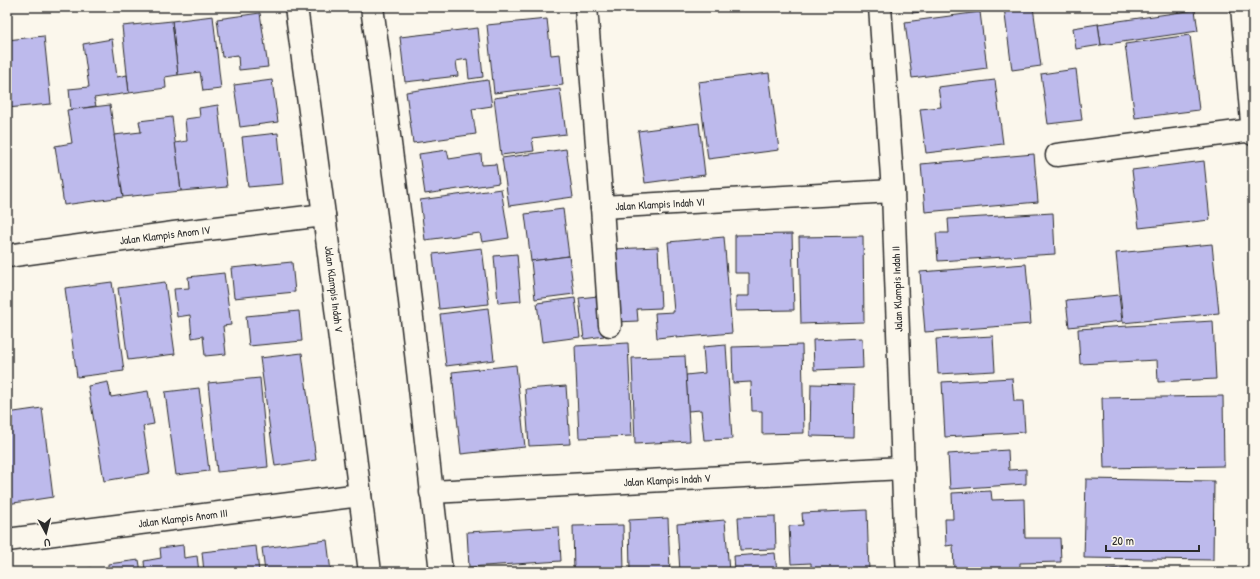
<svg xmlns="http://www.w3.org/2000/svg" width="1260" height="579" viewBox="0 0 1260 579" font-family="'Patrick Hand',sans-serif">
  <rect width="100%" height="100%" fill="#fbf7ec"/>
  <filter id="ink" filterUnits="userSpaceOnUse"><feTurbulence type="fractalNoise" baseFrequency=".025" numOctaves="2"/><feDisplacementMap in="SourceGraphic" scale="8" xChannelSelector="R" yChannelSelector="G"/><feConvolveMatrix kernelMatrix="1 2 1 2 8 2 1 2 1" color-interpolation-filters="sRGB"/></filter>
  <g filter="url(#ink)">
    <g fill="#bdbaec" stroke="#2b2b2b">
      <path d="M 912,7 L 958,7 L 913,13 Z"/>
      <path d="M 1004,7 L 1033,7 L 1041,66 L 1012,70 Z"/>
      <path d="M 1195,10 L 1198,31 L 1101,45 L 1098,24 Z"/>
      <path d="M 980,12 L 987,68 L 912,78 L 905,22 Z"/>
      <path d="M 260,13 L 268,67 L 239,70 L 238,55 L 222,57 L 217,19 Z"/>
      <path d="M 213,16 L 221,89 L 203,91 L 200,72 L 178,75 L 172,21 Z"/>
      <path d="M 547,19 L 551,55 L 560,54 L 563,85 L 494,93 L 487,25 Z"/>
      <path d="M 172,21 L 178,75 L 165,77 L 166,88 L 129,93 L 122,26 Z"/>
      <path d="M 1098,24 L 1101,45 L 1076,49 L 1073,28 Z"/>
      <path d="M 478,28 L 483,77 L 469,79 L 467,59 L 456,61 L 458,76 L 405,82 L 400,37 Z"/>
      <path d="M 1190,35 L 1199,110 L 1135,118 L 1125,44 Z"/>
      <path d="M 44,36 L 51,104 L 7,108 L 7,40 Z"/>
      <path d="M 112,39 L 117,77 L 127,75 L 129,93 L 94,98 L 96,106 L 71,110 L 69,89 L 89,87 L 83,44 Z"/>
      <path d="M 1076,69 L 1082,120 L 1048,124 L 1041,74 Z"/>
      <path d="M 769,73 L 779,150 L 708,159 L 698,82 Z"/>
      <path d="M 272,80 L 278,122 L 240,127 L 234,85 Z"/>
      <path d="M 488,80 L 492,106 L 472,109 L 476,134 L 413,143 L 406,92 Z"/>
      <path d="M 995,80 L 1003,144 L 926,153 L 920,109 L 941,107 L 938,87 Z"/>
      <path d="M 560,89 L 566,134 L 532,138 L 534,151 L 501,155 L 494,98 Z"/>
      <path d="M 110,105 L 123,197 L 64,205 L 55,146 L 72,143 L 67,110 Z"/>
      <path d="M 218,105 L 227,187 L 181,191 L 175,143 L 187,141 L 185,119 L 200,117 L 199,108 Z"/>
      <path d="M 172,117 L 181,191 L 123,197 L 114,135 L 141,132 L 139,121 Z"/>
      <path d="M 699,123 L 705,175 L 645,183 L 638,131 Z"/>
      <path d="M 278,133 L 283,184 L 248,187 L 242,137 Z"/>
      <path d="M 566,149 L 573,197 L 509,206 L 502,158 Z"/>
      <path d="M 447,150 L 449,159 L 481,154 L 482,165 L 496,164 L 499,183 L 425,194 L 419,154 Z"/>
      <path d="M 1034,154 L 1038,202 L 925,212 L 921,164 Z"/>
      <path d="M 1204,161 L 1210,220 L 1139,228 L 1132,170 Z"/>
      <path d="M 501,189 L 509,238 L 482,242 L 480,233 L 425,240 L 420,200 Z"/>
      <path d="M 563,209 L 569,256 L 531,261 L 525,214 Z"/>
      <path d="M 1053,213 L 1055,254 L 938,261 L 936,233 L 949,233 L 948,219 Z"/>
      <path d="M 792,234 L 794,310 L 736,311 L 736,296 L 749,296 L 749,273 L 735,273 L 735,235 Z"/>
      <path d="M 863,236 L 864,322 L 801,324 L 799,237 Z"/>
      <path d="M 724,237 L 732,333 L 676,338 L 676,336 L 657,338 L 655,313 L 674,312 L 668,242 Z"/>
      <path d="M 1212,244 L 1219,313 L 1123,323 L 1116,253 Z"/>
      <path d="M 658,247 L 661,308 L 637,309 L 638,321 L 615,322 L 613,249 Z"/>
      <path d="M 482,248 L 489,304 L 439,309 L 433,254 Z"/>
      <path d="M 517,254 L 521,301 L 498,303 L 494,256 Z"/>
      <path d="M 569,256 L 574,294 L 535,299 L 531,261 Z"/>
      <path d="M 292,262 L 295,292 L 234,298 L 231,268 Z"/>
      <path d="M 1026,264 L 1031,324 L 925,332 L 920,272 Z"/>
      <path d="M 224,273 L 231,325 L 223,326 L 226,354 L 205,356 L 203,336 L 192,338 L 190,315 L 177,317 L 174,289 L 189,288 L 188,277 Z"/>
      <path d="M 112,282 L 124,371 L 77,377 L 65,288 Z"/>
      <path d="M 165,282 L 175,354 L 128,360 L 118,288 Z"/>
      <path d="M 1119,295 L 1122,321 L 1069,327 L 1066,300 Z"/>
      <path d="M 598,296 L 604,336 L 584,339 L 579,298 Z"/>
      <path d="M 575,298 L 580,337 L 542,342 L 537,303 Z"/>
      <path d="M 488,308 L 494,360 L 446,366 L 440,314 Z"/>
      <path d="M 299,311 L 302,341 L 249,346 L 246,316 Z"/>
      <path d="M 1213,321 L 1216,379 L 1158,382 L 1157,360 L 1080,364 L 1078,329 Z"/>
      <path d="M 993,336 L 995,371 L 938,374 L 936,339 Z"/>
      <path d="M 862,338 L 863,368 L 814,370 L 813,340 Z"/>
      <path d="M 628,343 L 632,436 L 579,438 L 575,346 Z"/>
      <path d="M 726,345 L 732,439 L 704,440 L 701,410 L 688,411 L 686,375 L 705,373 L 703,347 Z"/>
      <path d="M 802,345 L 804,433 L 762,434 L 762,411 L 752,411 L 751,382 L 733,383 L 732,347 Z"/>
      <path d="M 302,353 L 316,460 L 275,466 L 260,358 Z"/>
      <path d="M 685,356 L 690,441 L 635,444 L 632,358 Z"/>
      <path d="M 7,362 L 11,391 L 7,391 Z"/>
      <path d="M 516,365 L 525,447 L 461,454 L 452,372 Z"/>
      <path d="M 260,378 L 268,467 L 217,472 L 208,383 Z"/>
      <path d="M 1012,378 L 1014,401 L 1023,401 L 1025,432 L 945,437 L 942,382 Z"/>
      <path d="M 108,382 L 111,397 L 148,391 L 154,424 L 143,426 L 150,473 L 104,481 L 88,386 Z"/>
      <path d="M 811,384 L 854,385 L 853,437 L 810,436 Z"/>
      <path d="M 566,386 L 570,444 L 529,446 L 525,389 Z"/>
      <path d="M 199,388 L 209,471 L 176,475 L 165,392 Z"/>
      <path d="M 1223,396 L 1224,466 L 1104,468 L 1102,398 Z"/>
      <path d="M 42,408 L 53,497 L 7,504 L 7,413 Z"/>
      <path d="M 1008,450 L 1009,470 L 1026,469 L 1026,484 L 950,489 L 948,454 Z"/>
      <path d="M 1086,479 L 1214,481 L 1213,560 L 1084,558 Z"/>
      <path d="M 991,491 L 992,500 L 1024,499 L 1025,538 L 1060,538 L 1061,562 L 1020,563 L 1020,572 L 947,572 L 947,571 L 954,570 L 953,545 L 946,546 L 945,519 L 953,519 L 952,493 Z"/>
      <path d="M 867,510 L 869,572 L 811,572 L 811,563 L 791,564 L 789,526 L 803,525 L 802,513 Z"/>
      <path d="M 775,516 L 776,549 L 740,550 L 738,517 Z"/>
      <path d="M 668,518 L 670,572 L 630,572 L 629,520 Z"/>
      <path d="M 725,520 L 729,572 L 680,572 L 677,524 Z"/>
      <path d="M 623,525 L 624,572 L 574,572 L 573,526 Z"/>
      <path d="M 559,527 L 561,561 L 469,567 L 467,532 Z"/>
      <path d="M 327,540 L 331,572 L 265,572 L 262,548 Z"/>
      <path d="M 183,545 L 184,558 L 197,556 L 199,572 L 145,572 L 144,561 L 161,558 L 160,548 Z"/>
      <path d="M 256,546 L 259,572 L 204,572 L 202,552 Z"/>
      <path d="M 775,553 L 777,572 L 735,572 L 734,556 Z"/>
      <path d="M 139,560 L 141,572 L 108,572 L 108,564 Z"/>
      <path d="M 1138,567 L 1139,572 L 1107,572 L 1107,569 Z"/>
      <path d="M 91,568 L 91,572 L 60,572 Z"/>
      <path d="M 558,570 L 558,572 L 457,572 Z"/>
    </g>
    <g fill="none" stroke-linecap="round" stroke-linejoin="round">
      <defs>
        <g id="minor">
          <path d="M 296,7 L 324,215 L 370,572"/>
          <path d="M 372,7 L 405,257 L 441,572"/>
          <path d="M 586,7 L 602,207 L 893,191"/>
          <path d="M 880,7 L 893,191 L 905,528 L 908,572"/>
          <path d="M 1242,7 L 1253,134"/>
          <path d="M 1057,155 L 1253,130"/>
          <path d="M 602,207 L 610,325"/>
          <path d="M 7,256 L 174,233 L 324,215"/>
          <path d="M 431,492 L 903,468"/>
          <path d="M 7,540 L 360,495"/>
        </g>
      </defs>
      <use href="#minor" stroke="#2b2b2b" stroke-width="25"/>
      <use href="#minor" stroke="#fbf7ec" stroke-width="22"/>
    </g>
  </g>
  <g text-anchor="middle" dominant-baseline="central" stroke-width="4" stroke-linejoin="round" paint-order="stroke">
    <g font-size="11" fill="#2b2b2b" stroke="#fbf7ec">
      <text transform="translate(660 204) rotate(-3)">Jalan Klampis Indah VI</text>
      <text transform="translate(165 235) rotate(-7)">Jalan Klampis Anom IV</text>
      <text transform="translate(334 289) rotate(83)">Jalan Klampis Indah V</text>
      <text transform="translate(897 289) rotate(-92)">Jalan Klampis Indah II</text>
      <text transform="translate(667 480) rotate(-3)">Jalan Klampis Indah V</text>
      <text transform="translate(183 518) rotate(-7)">Jalan Klampis Anom III</text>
    </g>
  </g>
  <rect width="1260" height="579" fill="none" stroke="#fbf7ec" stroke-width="24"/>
  <rect x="12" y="12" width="1236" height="555" fill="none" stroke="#2b2b2b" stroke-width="1.5" filter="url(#ink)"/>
  <g transform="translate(46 533) rotate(173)" stroke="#fbf7ec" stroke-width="3" paint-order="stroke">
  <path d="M0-3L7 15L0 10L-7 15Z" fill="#2b2b2b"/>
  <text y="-6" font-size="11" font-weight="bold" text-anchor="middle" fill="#2b2b2b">U</text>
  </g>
  <path d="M1106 545v6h93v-6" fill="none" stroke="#2b2b2b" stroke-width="2"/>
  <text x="1112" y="545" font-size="12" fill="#2b2b2b" stroke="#fbf7ec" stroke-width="3" paint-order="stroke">20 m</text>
</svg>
